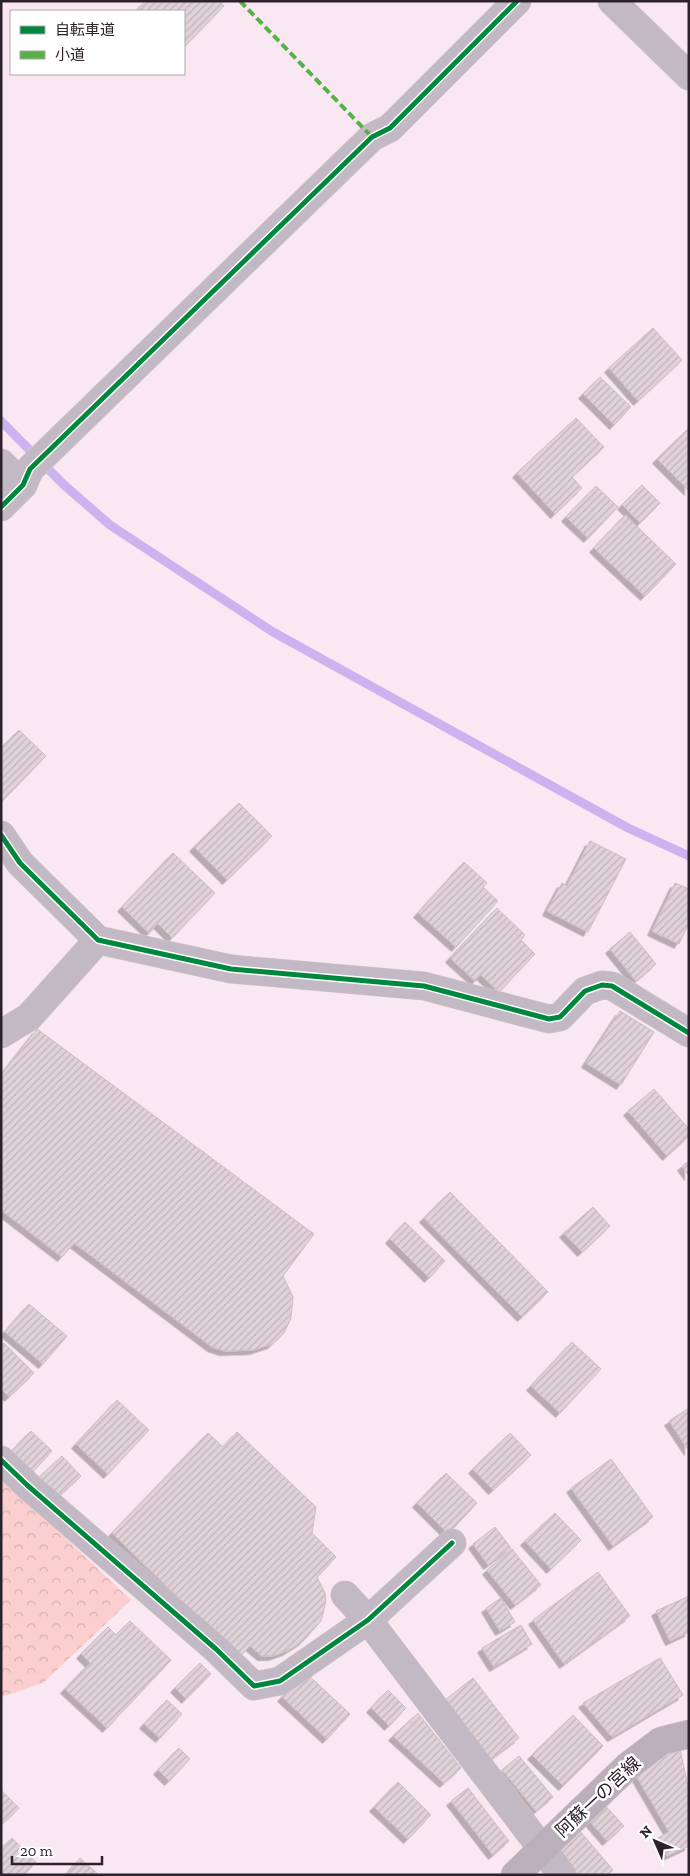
<svg xmlns="http://www.w3.org/2000/svg" width="690" height="1876" viewBox="0 0 690 1876" font-family="'Zilla Slab','Noto Sans JP',serif">
  <defs>
    <pattern id="park-crowns" width="20" height="18" patternUnits="userSpaceOnUse" patternTransform="scale(1.25)"><rect width="20" height="18" fill="#fbcecf"/><path d="M2 6a3 3 0 1 1 6 0M12 15a3 3 0 1 1 6 0" fill="none" stroke="#d7b1b2"/></pattern>
    <pattern id="building-hatch" width="6" height="6" patternUnits="userSpaceOnUse" patternTransform="scale(1.25)"><rect width="6" height="6" fill="#e0d2d8"/><path d="M-1 1l2-2M0 6l6-6M5 7l2-2" fill="none" stroke="#c0b4b9"/></pattern>
    <filter id="shadow"><feDropShadow dx="-4.5" dy="4.5" stdDeviation="0" flood-color="#0004"/></filter>
  </defs>
  <rect width="100%" height="100%" fill="#f9e8f2"/>
  <path fill="url(#park-crowns)" d="M 1,1477 L 131,1600 L 43,1683 L 1,1697 Z"/>
  <g fill="none" stroke-linecap="round" stroke-linejoin="round">
    <path stroke="#cbb3f0" stroke-width="9" d="M 1,421 L 63,484 L 110,525 L 273,632 L 628,828 L 689,856"/>
  </g>
  <g fill="url(#building-hatch)" stroke="#cbbdc3" filter="url(#shadow)">
    <path d="M 145,1 L 219,1 L 224,6 L 184,47 L 184,11 L 136,11 Z"/>
    <path d="M 653,328 L 682,360 L 638,401 L 609,368 Z"/>
    <path d="M 600,377 L 631,407 L 614,425 L 583,394 Z"/>
    <path d="M 576,418 L 604,447 L 572,477 L 582,488 L 555,514 L 517,473 Z"/>
    <path d="M 689,428 L 689,491 L 657,459 Z"/>
    <path d="M 642,485 L 660,503 L 640,523 L 622,505 Z"/>
    <path d="M 596,486 L 618,507 L 588,538 L 566,517 Z"/>
    <path d="M 625,515 L 676,564 L 645,596 L 594,548 Z"/>
    <path d="M 19,730 L 46,756 L 1,802 L 1,748 Z"/>
    <path d="M 239,803 L 272,836 L 227,880 L 194,847 Z"/>
    <path d="M 590,841 L 626,859 L 588,932 L 547,911 L 562,883 L 567,886 Z"/>
    <path d="M 173,853 L 215,893 L 172,938 L 158,924 L 149,933 L 122,907 Z"/>
    <path d="M 464,862 L 487,883 L 483,887 L 498,901 L 456,947 L 418,913 Z"/>
    <path d="M 675,883 L 689,889 L 689,923 L 679,944 L 652,931 Z"/>
    <path d="M 497,908 L 525,935 L 521,940 L 535,954 L 499,992 L 481,975 L 475,981 L 450,958 Z"/>
    <path d="M 630,932 L 656,964 L 636,981 L 610,949 Z"/>
    <path d="M 620,1011 L 654,1032 L 621,1085 L 586,1063 Z"/>
    <path d="M 37,1029 L 314,1234 L 283,1276 L 293,1297 L 291,1318 L 284,1333 L 272,1344 L 254,1350 L 224,1351 L 212,1347 L 74,1243 L 62,1257 L 1,1210 L 1,1075 Z"/>
    <path d="M 654,1089 L 689,1129 L 689,1136 L 667,1156 L 628,1111 Z"/>
    <path d="M 689,1161 L 689,1176 L 682,1166 Z"/>
    <path d="M 450,1192 L 548,1292 L 522,1317 L 424,1218 Z"/>
    <path d="M 593,1207 L 610,1226 L 582,1252 L 564,1233 Z"/>
    <path d="M 405,1222 L 445,1261 L 429,1278 L 390,1239 Z"/>
    <path d="M 29,1304 L 67,1336 L 43,1364 L 5,1332 Z"/>
    <path d="M 572,1342 L 601,1369 L 560,1413 L 531,1386 Z"/>
    <path d="M 4,1343 L 34,1373 L 9,1397 L 1,1389 L 1,1346 Z"/>
    <path d="M 117,1400 L 149,1430 L 108,1474 L 76,1444 Z"/>
    <path d="M 689,1408 L 689,1451 L 669,1421 Z"/>
    <path d="M 31,1431 L 52,1451 L 29,1476 L 8,1455 Z"/>
    <path d="M 237,1432 L 316,1507 L 312,1533 L 336,1557 L 317,1577 L 325,1593 L 326,1601 L 321,1621 L 303,1641 L 287,1651 L 273,1656 L 262,1656 L 250,1646 L 239,1657 L 112,1533 L 208,1433 L 223,1447 Z"/>
    <path d="M 510,1433 L 531,1455 L 493,1490 L 473,1469 Z"/>
    <path d="M 62,1456 L 81,1476 L 57,1498 L 38,1478 Z"/>
    <path d="M 611,1459 L 653,1517 L 613,1546 L 571,1488 Z"/>
    <path d="M 446,1473 L 477,1503 L 448,1534 L 417,1503 Z"/>
    <path d="M 555,1513 L 581,1540 L 551,1569 L 525,1541 Z"/>
    <path d="M 495,1527 L 511,1548 L 488,1565 L 473,1544 Z"/>
    <path d="M 512,1549 L 541,1585 L 515,1605 L 487,1570 Z"/>
    <path d="M 598,1572 L 630,1616 L 564,1664 L 533,1620 Z"/>
    <path d="M 689,1596 L 689,1632 L 670,1641 L 656,1611 Z"/>
    <path d="M 501,1598 L 515,1622 L 500,1631 L 486,1608 Z"/>
    <path d="M 130,1621 L 171,1660 L 107,1728 L 65,1689 L 90,1663 L 81,1654 L 108,1627 L 116,1635 Z"/>
    <path d="M 521,1625 L 532,1644 L 494,1667 L 482,1648 Z"/>
    <path d="M 660,1658 L 683,1695 L 612,1737 L 583,1703 Z"/>
    <path d="M 200,1663 L 211,1674 L 186,1699 L 175,1688 Z"/>
    <path d="M 305,1672 L 350,1714 L 327,1739 L 282,1697 Z"/>
    <path d="M 473,1678 L 519,1738 L 491,1759 L 445,1700 Z"/>
    <path d="M 388,1690 L 406,1708 L 389,1726 L 371,1708 Z"/>
    <path d="M 167,1700 L 182,1714 L 160,1738 L 144,1724 Z"/>
    <path d="M 418,1713 L 461,1768 L 444,1783 L 393,1736 Z"/>
    <path d="M 573,1715 L 603,1746 L 563,1786 L 532,1755 Z"/>
    <path d="M 179,1748 L 190,1759 L 169,1781 L 158,1770 Z"/>
    <path d="M 680,1749 L 689,1791 L 689,1846 L 667,1856 L 658,1838 L 669,1832 L 634,1772 Z"/>
    <path d="M 519,1756 L 553,1797 L 536,1811 L 502,1770 Z"/>
    <path d="M 398,1782 L 431,1815 L 408,1839 L 374,1807 Z"/>
    <path d="M 468,1788 L 509,1841 L 493,1855 L 451,1801 Z"/>
    <path d="M 1,1790 L 19,1808 L 1,1825 Z"/>
    <path d="M 602,1802 L 624,1826 L 607,1841 L 586,1817 Z"/>
    <path d="M 580,1831 L 613,1870 L 608,1875 L 578,1875 L 557,1850 Z"/>
    <path d="M 12,1838 L 36,1862 L 24,1875 L 1,1875 L 1,1848 Z"/>
    <path d="M 80,1858 L 99,1875 L 66,1875 Z"/>
  </g>
  <g fill="none" stroke-linecap="round" stroke-linejoin="round">
    <defs>
      <g id="minor">
        <path d="M 612,1 L 689,76"/>
        <path d="M 1,463 L 23,485"/>
        <path d="M 1,507 L 23,485 L 30,469 L 372,137 L 390,128 L 517,1"/>
        <path d="M 1,835 L 20,863 L 98,940 L 231,969 L 424,986 L 549,1019 L 560,1017 L 585,991 L 602,985 L 612,986 L 689,1033"/>
        <path d="M 1,1034 L 29,1017 L 98,940"/>
        <path d="M 1,1460 L 27,1485 L 216,1649 L 254,1686 L 280,1681 L 368,1620 L 452,1543"/>
        <path d="M 345,1595 L 368,1620 L 562,1875"/>
      </g>
      <path id="secondary" d="M 515,1875 L 628,1766 L 661,1741 L 689,1734"/>
    </defs>
    <use href="#minor" stroke="#d3c6cd" stroke-width="29"/>
    <use href="#secondary" stroke="#d3c6cd" stroke-width="29"/>
    <use href="#minor" stroke="#c3b9c4" stroke-width="28"/>
    <use href="#secondary" stroke="#bbafbc" stroke-width="28"/>
    <path stroke="#56b146" stroke-width="4" stroke-dasharray="8 4" stroke-linecap="butt" d="M 240,1 L 372,137"/>
    <defs>
      <g id="cycleway">
        <path d="M 1,507 L 23,485 L 30,469 L 372,137 L 390,128 L 517,1"/>
        <path d="M 1,835 L 20,863 L 98,940 L 231,969 L 424,986 L 549,1019 L 560,1017 L 585,991 L 602,985 L 612,986 L 689,1033"/>
        <path d="M 1,1460 L 27,1485 L 216,1649 L 254,1686 L 280,1681 L 368,1620 L 452,1543"/>
      </g>
    </defs>
    <use href="#cycleway" stroke="#fff" stroke-width="8"/>
    <use href="#cycleway" stroke="#00873e" stroke-width="5"/>
  </g>
  <g text-anchor="middle" dominant-baseline="central" stroke-width="5" stroke-linejoin="round" paint-order="stroke">
    <g font-size="18" fill="#2d2229" stroke="#fff">
      <text transform="translate(598 1797) rotate(-43)">阿蘇一の宮線</text>
    </g>
  </g>
  <rect width="690" height="1876" fill="none" stroke="#2d2229" stroke-width="5"/>
  <rect x="10" y="10" width="175" height="65" fill="#ffffff" stroke="#aba7a9"/>
  <rect x="20" y="26" width="25" height="8" fill="#00873e" stroke="#aba7a9"/>
  <text x="55" y="35" font-size="15" fill="#2d2229">自転車道</text>
  <rect x="20" y="51" width="25" height="8" fill="#56b146" stroke="#aba7a9"/>
  <text x="55" y="60" font-size="15" fill="#2d2229">小道</text>
  <g transform="translate(655 1841) rotate(315)" stroke="#ffffff" stroke-width="4" paint-order="stroke">
  <path d="M0-4L9 19L0 12L-9 19Z" fill="#2d2229"/>
  <text y="-8" font-size="14" font-weight="bold" text-anchor="middle" fill="#2d2229">N</text>
  </g>
  <path d="M12 1856v8h90v-8" fill="none" stroke="#2d2229" stroke-width="2.5"/>
  <text x="20" y="1856" font-size="15" fill="#2d2229" stroke="#ffffff" stroke-width="4" paint-order="stroke">20 m</text>
</svg>
